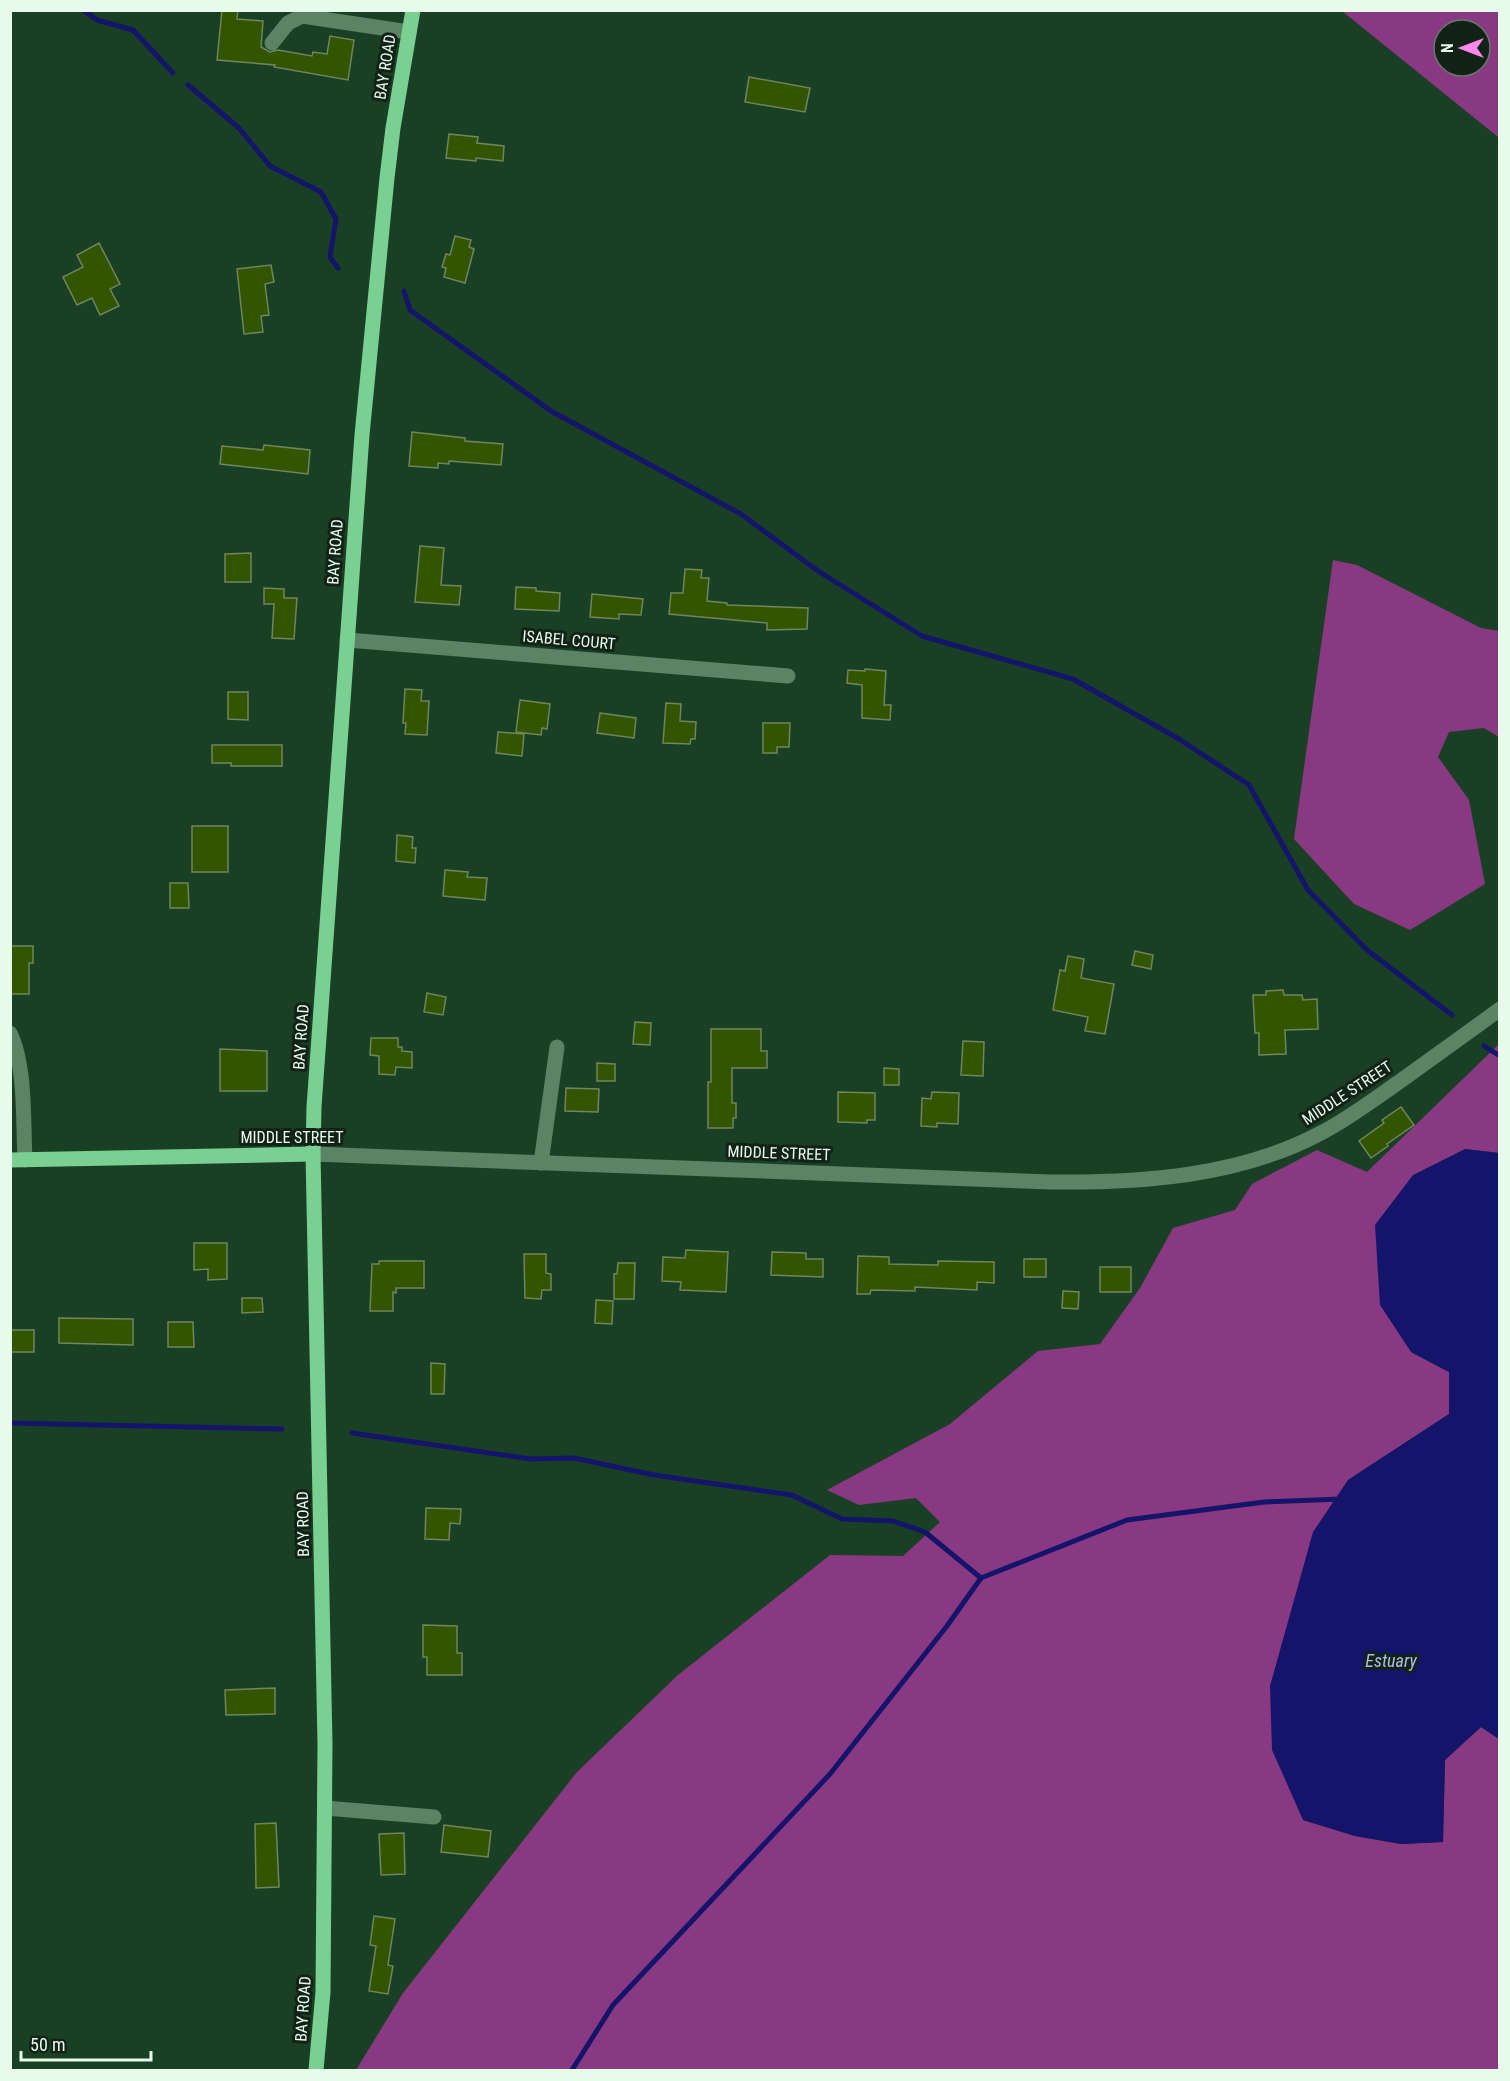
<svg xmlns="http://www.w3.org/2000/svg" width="1510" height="2081" viewBox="0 0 1510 2081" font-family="'Roboto Condensed',sans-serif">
  <rect width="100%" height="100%" fill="#194025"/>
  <g fill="#893981" fill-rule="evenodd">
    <path d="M 1342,11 L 1499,11 L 1499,140 L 1498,137 ZM 1444,30 L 1480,30 L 1480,66 L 1444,66 Z"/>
    <path d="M 1333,560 L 1357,565 L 1481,628 L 1499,631 L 1499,737 L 1484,728 L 1449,732 L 1438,757 L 1469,800 L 1485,884 L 1410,930 L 1354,904 L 1294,839 Z"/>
    <path d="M 1499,1044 L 1499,1153 L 1465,1149 L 1411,1352 L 1449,1372 L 1449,1414 L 1348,1480 L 1312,1539 L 1300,1583 L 1303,1820 L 1355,1836 L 1401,1844 L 1443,1842 L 1445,1760 L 1481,1727 L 1499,1739 L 1499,2070 L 356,2070 L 403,1993 L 577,1772 L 678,1675 L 830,1555 L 903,1556 L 940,1522 L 916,1498 L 859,1505 L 827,1490 L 950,1424 L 1038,1351 L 1100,1344 L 1140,1288 L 1173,1228 L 1235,1210 L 1252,1184 L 1317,1150 L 1367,1172 Z"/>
  </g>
  <path fill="#14146a" d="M 1465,1149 L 1499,1153 L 1499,1739 L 1481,1727 L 1445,1760 L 1443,1842 L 1401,1844 L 1355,1836 L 1303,1820 L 1272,1750 L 1270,1686 L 1313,1532 L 1348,1480 L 1449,1414 L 1449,1372 L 1411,1352 L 1380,1305 L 1375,1225 L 1413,1175 Z"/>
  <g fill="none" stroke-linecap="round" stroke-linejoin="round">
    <g stroke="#14146a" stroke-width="5">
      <path d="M 83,10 L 97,20 L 133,30 L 173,73"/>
      <path d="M 188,85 L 239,128 L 270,166 L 321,192 L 336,219 L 330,257 L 338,268"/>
      <path d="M 404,291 L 410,310 L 551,411 L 741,514 L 818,571 L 922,636 L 1073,679 L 1179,739 L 1249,785 L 1308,890 L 1367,950 L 1452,1015"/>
      <path d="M 1484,1046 L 1500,1056"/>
      <path d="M 10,1423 L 282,1429"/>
      <path d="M 352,1433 L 531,1459 L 574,1458 L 654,1475 L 792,1495 L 842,1519 L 893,1521 L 925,1532 L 981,1578"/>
      <path d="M 572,2070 L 613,2005 L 830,1774 L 947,1626 L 981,1578 L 1127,1520 L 1264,1502 L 1342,1499"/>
    </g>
  </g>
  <g fill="#325600" stroke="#6f855d" stroke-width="1.5">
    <path d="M 222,10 L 238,10 L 237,19 L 263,21 L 261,47 L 270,52 L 278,50 L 312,56 L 313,52 L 327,54 L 330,36 L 354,40 L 348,80 L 274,67 L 275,65 L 217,60 Z"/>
    <path d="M 749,77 L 810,88 L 805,112 L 745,102 Z"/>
    <path d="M 449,134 L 478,137 L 477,143 L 504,146 L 503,161 L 476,158 L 476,161 L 446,158 Z"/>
    <path d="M 455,236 L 471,240 L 469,247 L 474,249 L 465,283 L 444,277 L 446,268 L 442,267 L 446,254 L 450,255 Z"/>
    <path d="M 99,243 L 120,284 L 110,289 L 119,306 L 100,315 L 92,298 L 77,305 L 63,277 L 83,267 L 77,255 Z"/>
    <path d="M 271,265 L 274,282 L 265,284 L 269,315 L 261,316 L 263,332 L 244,334 L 237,269 Z"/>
    <path d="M 412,432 L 465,438 L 465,441 L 503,444 L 501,465 L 449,461 L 449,464 L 438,463 L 438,468 L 409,466 Z"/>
    <path d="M 264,445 L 310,450 L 308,474 L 220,464 L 222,446 L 263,450 Z"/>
    <path d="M 420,546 L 444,548 L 441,585 L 461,586 L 459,605 L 415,602 Z"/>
    <path d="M 251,553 L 251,582 L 225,582 L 225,554 Z"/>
    <path d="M 685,569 L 702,570 L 701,578 L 709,578 L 707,601 L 727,603 L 727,605 L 808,608 L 807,629 L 767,630 L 767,623 L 669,614 L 671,593 L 683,593 Z"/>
    <path d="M 516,587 L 536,588 L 536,591 L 560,593 L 559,611 L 515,609 Z"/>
    <path d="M 264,588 L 284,589 L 284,598 L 297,598 L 294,639 L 272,638 L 274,604 L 264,604 Z"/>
    <path d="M 592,594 L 643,599 L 641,615 L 619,614 L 619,619 L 590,617 Z"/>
    <path d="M 865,669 L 886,671 L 884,705 L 891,705 L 890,720 L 862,718 L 862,685 L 847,683 L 848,670 L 865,671 Z"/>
    <path d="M 405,689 L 422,690 L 421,701 L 429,701 L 427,735 L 405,734 L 406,723 L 403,723 Z"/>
    <path d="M 228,692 L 248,692 L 248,720 L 228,719 Z"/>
    <path d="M 520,700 L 550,704 L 547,729 L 542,728 L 541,735 L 516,732 Z"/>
    <path d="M 666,703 L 681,704 L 680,721 L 696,722 L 695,739 L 691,739 L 690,744 L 663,743 Z"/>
    <path d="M 600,713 L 636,718 L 634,738 L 597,733 Z"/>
    <path d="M 763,723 L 790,723 L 789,747 L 777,747 L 777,753 L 763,753 Z"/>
    <path d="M 498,732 L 524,734 L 522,756 L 496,753 Z"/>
    <path d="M 212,745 L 282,745 L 282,766 L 231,766 L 231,763 L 212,763 Z"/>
    <rect x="192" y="826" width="36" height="46"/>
    <path d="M 397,835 L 413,837 L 412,848 L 416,848 L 415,863 L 396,861 Z"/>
    <path d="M 445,870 L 468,872 L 467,877 L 487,878 L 485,900 L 443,896 Z"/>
    <path d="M 170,883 L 188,883 L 189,908 L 170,908 Z"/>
    <path d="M 10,946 L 33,946 L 33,963 L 29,963 L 29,994 L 10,994 Z"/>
    <path d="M 1135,951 L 1153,955 L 1151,969 L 1132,965 Z"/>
    <path d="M 1068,956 L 1084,959 L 1081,978 L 1114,984 L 1105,1034 L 1085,1031 L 1088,1017 L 1053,1010 L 1060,970 L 1065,971 Z"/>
    <path d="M 1283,990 L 1284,995 L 1302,995 L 1303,1000 L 1317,999 L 1318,1029 L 1285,1030 L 1286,1054 L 1259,1055 L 1259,1033 L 1255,1033 L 1253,995 L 1266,995 L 1266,991 Z"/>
    <path d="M 427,993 L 446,997 L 443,1015 L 424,1012 Z"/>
    <path d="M 635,1022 L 651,1023 L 650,1045 L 633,1044 Z"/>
    <path d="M 711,1029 L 761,1029 L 761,1051 L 767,1051 L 767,1068 L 732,1068 L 732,1103 L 736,1103 L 736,1118 L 733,1118 L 733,1128 L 708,1128 L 708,1082 L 711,1082 Z"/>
    <path d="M 371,1038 L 398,1038 L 398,1047 L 402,1047 L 402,1051 L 412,1052 L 412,1068 L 396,1067 L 395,1075 L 379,1074 L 379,1056 L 370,1055 Z"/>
    <path d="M 963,1041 L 984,1042 L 983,1076 L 961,1075 Z"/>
    <path d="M 220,1049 L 267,1051 L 267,1091 L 220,1091 Z"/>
    <path d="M 597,1063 L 615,1064 L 615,1081 L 597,1081 Z"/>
    <path d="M 884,1068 L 899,1069 L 899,1085 L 884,1085 Z"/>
    <path d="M 566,1088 L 599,1089 L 598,1112 L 565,1111 Z"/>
    <path d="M 838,1092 L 875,1093 L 875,1120 L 867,1120 L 867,1123 L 838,1122 Z"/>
    <path d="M 932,1092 L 959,1093 L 958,1124 L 937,1123 L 937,1127 L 921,1126 L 922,1098 L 931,1099 Z"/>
    <path d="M 1401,1107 L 1414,1125 L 1387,1144 L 1388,1146 L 1371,1158 L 1359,1141 L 1384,1123 L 1382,1120 Z"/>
    <path d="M 194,1243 L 227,1243 L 227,1279 L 208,1280 L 208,1269 L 194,1270 Z"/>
    <path d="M 686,1250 L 728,1252 L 726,1292 L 680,1290 L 681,1282 L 662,1281 L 663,1257 L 685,1258 Z"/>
    <path d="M 772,1252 L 806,1253 L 806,1259 L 823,1259 L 823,1277 L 771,1275 Z"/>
    <path d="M 524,1254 L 546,1254 L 546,1273 L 551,1274 L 551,1290 L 542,1290 L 541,1299 L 525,1298 Z"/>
    <path d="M 858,1256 L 889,1257 L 889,1264 L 938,1265 L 938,1261 L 994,1262 L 994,1283 L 977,1282 L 977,1290 L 915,1287 L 915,1291 L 871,1290 L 870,1294 L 857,1294 Z"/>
    <rect x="1024" y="1259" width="22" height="18"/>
    <path d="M 379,1261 L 424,1261 L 424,1288 L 396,1288 L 396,1293 L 393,1292 L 393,1311 L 370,1311 L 372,1264 L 379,1264 Z"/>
    <path d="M 618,1263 L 635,1263 L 634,1299 L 614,1299 L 614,1274 L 617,1274 Z"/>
    <rect x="1100" y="1267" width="31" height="25"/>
    <path d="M 1063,1291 L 1079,1292 L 1078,1309 L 1062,1308 Z"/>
    <path d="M 242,1298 L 262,1298 L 263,1312 L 242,1313 Z"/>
    <path d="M 596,1300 L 613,1301 L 612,1324 L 595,1323 Z"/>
    <path d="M 59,1318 L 133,1319 L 133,1345 L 59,1343 Z"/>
    <path d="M 168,1322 L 193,1322 L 194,1347 L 168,1347 Z"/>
    <rect x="10" y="1330" width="24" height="22"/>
    <path d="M 431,1363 L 445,1364 L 444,1394 L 431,1394 Z"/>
    <path d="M 426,1508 L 461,1509 L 460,1524 L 450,1523 L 449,1540 L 425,1539 Z"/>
    <path d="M 423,1625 L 457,1626 L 457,1653 L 462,1653 L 462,1675 L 427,1675 L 427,1657 L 423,1657 Z"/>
    <path d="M 275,1688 L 275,1714 L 226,1715 L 225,1690 Z"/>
    <path d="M 276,1823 L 279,1887 L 256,1888 L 255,1824 Z"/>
    <path d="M 444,1825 L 491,1831 L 488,1857 L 441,1852 Z"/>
    <path d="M 404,1833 L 405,1874 L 381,1875 L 379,1834 Z"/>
    <path d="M 374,1916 L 395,1919 L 388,1965 L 393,1966 L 388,1994 L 369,1991 L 376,1946 L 370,1945 Z"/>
  </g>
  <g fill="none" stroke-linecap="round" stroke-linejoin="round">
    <g stroke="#5b8365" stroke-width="15">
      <path d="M 272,43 L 288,23 L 302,16 L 409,32"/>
      <path d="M 347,640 L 788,676"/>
      <path d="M 10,1033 C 26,1065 23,1124 25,1160"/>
      <path d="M 313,1154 L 1051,1182 C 1140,1183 1237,1177 1319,1134 C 1347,1120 1373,1100 1399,1082 C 1432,1058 1466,1034 1500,1009"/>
      <path d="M 541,1163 L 557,1047"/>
      <path d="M 325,1808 L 434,1817"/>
    </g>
    <g stroke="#7acf92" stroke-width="15">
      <path d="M 10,1160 L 313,1154"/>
      <path d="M 316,2070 L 323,1992 L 325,1744 L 313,1154 L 314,1107 L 362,435 L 387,178 L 393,128 L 413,10"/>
    </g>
  </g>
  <g text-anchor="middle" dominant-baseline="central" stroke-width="6" stroke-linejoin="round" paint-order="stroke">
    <g font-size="16" fill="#e6fbea" stroke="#122216">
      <text transform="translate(385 67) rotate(-81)">BAY ROAD</text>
      <text transform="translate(335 552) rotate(-86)">BAY ROAD</text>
      <text transform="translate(569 640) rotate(5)">ISABEL COURT</text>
      <text transform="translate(301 1037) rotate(-86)">BAY ROAD</text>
      <text transform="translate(1347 1093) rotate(-33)">MIDDLE STREET</text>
      <text x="292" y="1137">MIDDLE STREET</text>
      <text transform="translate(779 1153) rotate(2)">MIDDLE STREET</text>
      <text transform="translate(303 1524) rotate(-91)">BAY ROAD</text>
      <text transform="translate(303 2009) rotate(-86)">BAY ROAD</text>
    </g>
    <g font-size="18" font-style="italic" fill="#aebceb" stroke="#122216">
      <text x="1391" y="1660">Estuary</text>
    </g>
  </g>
  <rect width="1510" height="2081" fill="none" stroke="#e6fbea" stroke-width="24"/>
  <g transform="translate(1462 48) rotate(270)"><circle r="28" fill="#122216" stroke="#67796b" stroke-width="1.5"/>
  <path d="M0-4.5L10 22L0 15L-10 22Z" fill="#f888ea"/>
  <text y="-9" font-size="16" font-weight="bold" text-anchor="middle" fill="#e6fbea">N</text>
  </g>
  <path d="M21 2051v9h130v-9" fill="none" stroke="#e6fbea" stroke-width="3"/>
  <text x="30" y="2051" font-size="18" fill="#e6fbea" stroke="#122216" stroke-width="4.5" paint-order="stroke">50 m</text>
</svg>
